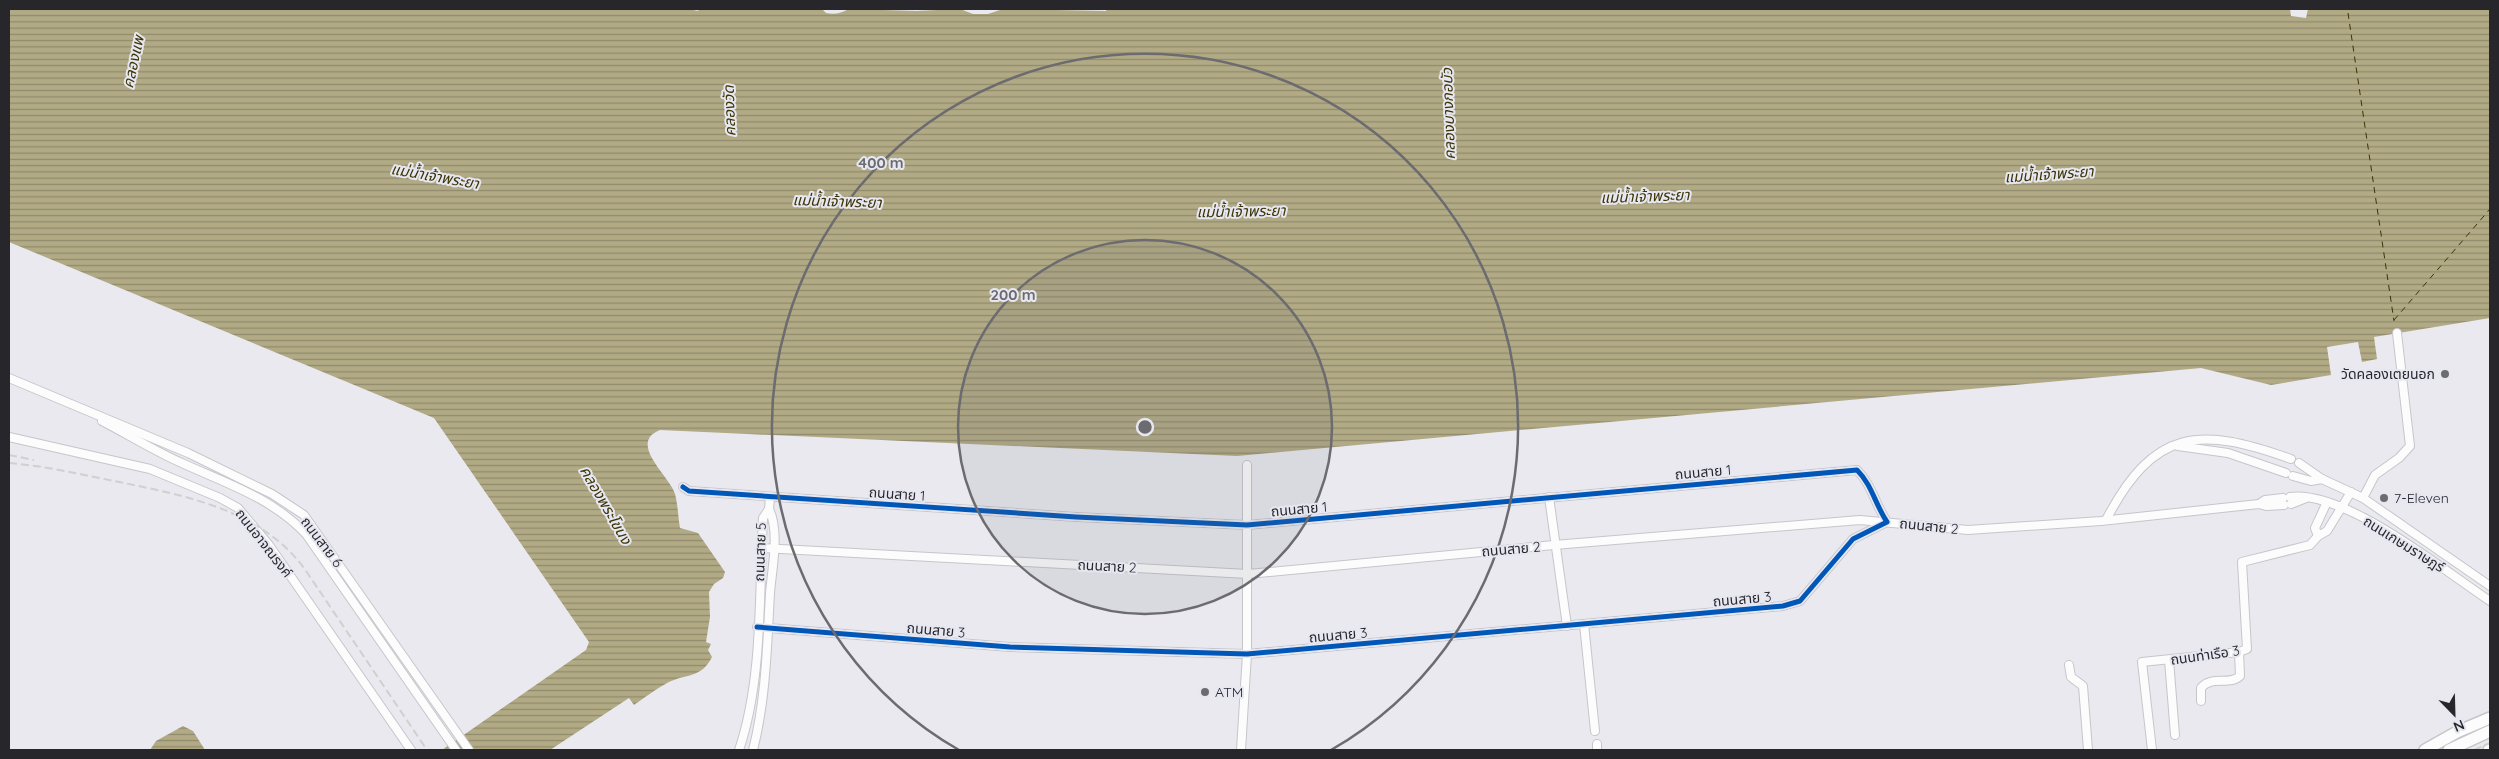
<svg xmlns="http://www.w3.org/2000/svg" width="2499" height="759" viewBox="0 0 2499 759" font-family="Quicksand,'Noto Sans Thai',sans-serif">
  <defs>
    <pattern id="water-rules" width="6" height="5" patternUnits="userSpaceOnUse" patternTransform="scale(1.25)"><rect width="6" height="5" fill="#b1aa85"/><path d="M0 2.5h6" fill="none" stroke="#908a6d"/></pattern>
  </defs>
  <rect width="100%" height="100%" fill="#e9e9ef"/>
  <g fill="url(#water-rules)">
    <path d="M 9,9 L 688,9 L 698,11 L 699,9 L 822,9 L 826,13 C 835,15 841,13 849,9 L 916,11 L 960,9 L 973,14 L 988,14 L 1003,9 L 1106,11 L 1107,9 L 2290,9 L 2291,16 L 2306,18 L 2308,9 L 2490,9 L 2490,318 L 2374,337 L 2377,359 L 2362,362 L 2358,342 L 2327,347 L 2331,375 L 2271,385 L 2201,368 L 1237,456 L 660,430 C 627,443 670,476 675,494 C 678,505 678,517 680,528 L 698,533 L 725,572 L 723,578 L 714,584 L 709,592 L 710,617 L 706,642 L 711,644 L 708,650 L 712,657 C 701,679 686,673 667,683 C 656,689 644,698 634,705 L 629,698 L 550,750 L 442,750 L 586,650 L 589,642 L 434,418 L 9,242 Z"/>
    <path d="M 183,726 L 193,731 L 205,750 L 150,750 L 156,741 Z"/>
  </g>
  <g fill="none" stroke-linecap="round" stroke-linejoin="round">
    <g stroke="#3c3404" stroke-width="1" stroke-dasharray="6 5" stroke-linecap="butt">
      <path d="M 2348,13 L 2394,321"/>
      <path d="M 2394,320 L 2490,209"/>
    </g>
    <defs>
      <g id="minor">
        <path d="M 9,378 L 188,453 L 272,494 L 304,515 L 469,750"/>
        <path d="M 102,421 C 129,435 156,452 184,464 C 228,484 272,498 306,534 L 456,750"/>
        <path d="M 9,437 L 150,469 L 220,498 L 238,508 L 269,545 L 411,750"/>
        <path d="M 2178,446 L 2228,453 L 2286,473"/>
        <path d="M 2299,463 L 2322,479 L 2363,498 L 2490,586"/>
        <path d="M 2293,476 L 2311,481 L 2322,479"/>
        <path d="M 683,487 L 689,491 L 1076,517 L 1247,525 L 1857,470 C 1872,485 1875,504 1887,522 L 1853,539 L 1800,601 L 1783,606 L 1247,654 L 1010,647 L 757,627"/>
        <path d="M 1549,497 L 1567,626"/>
        <path d="M 2290,497 C 2346,490 2443,570 2490,601"/>
        <path d="M 2363,498 L 2375,475 L 2399,458 L 2410,446 L 2397,333"/>
        <path d="M 2259,504 L 2265,500 L 2283,498"/>
        <path d="M 2291,504 L 2306,498"/>
        <path d="M 2106,520 C 2154,428 2199,426 2291,459"/>
        <path d="M 2318,536 L 2315,528 L 2327,502"/>
        <path d="M 761,548 L 1248,574 L 1554,545 L 1860,520 L 1968,530 L 2101,521 L 2259,504 L 2266,506 L 2284,505"/>
        <path d="M 1584,624 L 1595,731"/>
        <path d="M 2169,660 L 2175,735"/>
        <path d="M 2069,665 L 2071,677 L 2083,686 L 2088,750"/>
        <path d="M 2201,701 L 2201,688 C 2211,675 2230,686 2240,676 L 2239,652"/>
        <path d="M 1597,744 L 1597,750"/>
        <path d="M 739,750 C 763,679 759,593 763,518 L 769,509 L 770,497"/>
        <path d="M 753,750 C 766,699 767,646 770,593 C 772,568 780,532 769,509"/>
        <path d="M 1241,750 L 1247,654 L 1247,465"/>
        <path d="M 2152,750 L 2142,662 L 2239,652 L 2247,649 L 2242,562 L 2310,545 L 2318,536 L 2327,531 L 2351,492"/>
      </g>
      <g id="highway">
        <path d="M 2425,750 L 2457,732 L 2490,718"/>
        <path d="M 2449,750 L 2490,731"/>
        <path d="M 2489,750 L 2490,750"/>
      </g>
    </defs>
    <use href="#minor" stroke="#c6c6ca" stroke-width="10"/>
    <use href="#highway" stroke="#c6c6ca" stroke-width="14"/>
    <use href="#minor" stroke="#fcfcfd" stroke-width="8"/>
    <use href="#highway" stroke="#fcfcfd" stroke-width="11"/>
    <g stroke="#d0d0d0" stroke-width="2" stroke-dasharray="8 4" stroke-linecap="butt">
      <path d="M 9,455 L 34,460"/>
      <path d="M 9,463 C 45,466 79,474 114,481 C 183,495 260,509 304,568 L 427,750"/>
      <path d="M 2474,750 L 2490,743"/>
    </g>
    <defs>
      <path id="cycleway" d="M 683,487 L 689,491 L 1076,517 L 1247,525 L 1857,470 C 1872,485 1875,504 1887,522 L 1853,539 L 1800,601 L 1783,606 L 1247,654 L 1010,647 L 757,627"/>
    </defs>
    <use href="#cycleway" stroke="#e7e7f1" stroke-width="8"/>
    <use href="#cycleway" stroke="#0057b8" stroke-width="5"/>
  </g>
  <circle cx="1145" cy="427" r="187" fill="#6b6b70" fill-opacity=".12"/>
  <g fill="none" stroke="#6b6b70" stroke-width="2.5">
    <circle cx="1145" cy="427" r="187"/>
    <path d="M959 750A373 373 0 1 1 1331 750"/>
  </g>
  <g fill="#6b6b70" stroke="#e7e7f1" stroke-width="2">
    <circle cx="2445" cy="374" r="5"/>
    <circle cx="2384" cy="498" r="5"/>
    <circle cx="1205" cy="692" r="5"/>
  </g>
  <g text-anchor="middle" dominant-baseline="central" stroke-width="4" stroke-linejoin="round" paint-order="stroke">
    <g font-size="14" fill="#27272b" stroke="#e7e7f1" text-anchor="start">
      <text x="2435" y="374" text-anchor="end">วัดคลองเตยนอก</text>
      <text x="2394" y="498">7-Eleven</text>
      <text x="1215" y="692">ATM</text>
    </g>
    <g font-size="14" fill="#27272b" stroke="#e7e7f1">
      <text transform="translate(1703 472) rotate(-5)">ถนนสาย 1</text>
      <text transform="translate(897 494) rotate(4)">ถนนสาย 1</text>
      <text transform="translate(1299 509) rotate(-5)">ถนนสาย 1</text>
      <text transform="translate(1929 526) rotate(6)">ถนนสาย 2</text>
      <text transform="translate(322 542) rotate(53)">ถนนสาย 6</text>
      <text transform="translate(264 543) rotate(52)">ถนนอาจณรงค์</text>
      <text transform="translate(2404 544) rotate(32)">ถนนเกษมราษฎร์</text>
      <text transform="translate(1511 549) rotate(-5)">ถนนสาย 2</text>
      <text transform="translate(760 552) rotate(-88)">ถนนสาย 5</text>
      <text transform="translate(1107 566) rotate(3)">ถนนสาย 2</text>
      <text transform="translate(1742 599) rotate(-5)">ถนนสาย 3</text>
      <text transform="translate(936 630) rotate(5)">ถนนสาย 3</text>
      <text transform="translate(1338 635) rotate(-5)">ถนนสาย 3</text>
      <text transform="translate(2205 655) rotate(-8)">ถนนท่าเรือ 3</text>
    </g>
    <g font-size="15" font-style="italic" fill="#3c3404" stroke="#e7e7f1">
      <text transform="translate(133 62) rotate(-78)">คลองแพ</text>
      <text transform="translate(729 111) rotate(-92)">คลองวัด</text>
      <text transform="translate(1448 114) rotate(-92)">คลองบางกอบัว</text>
      <text transform="translate(2049 174) rotate(-4)">แม่น้ำเจ้าพระยา</text>
      <text transform="translate(435 176) rotate(10)">แม่น้ำเจ้าพระยา</text>
      <text transform="translate(1645 196) rotate(-2)">แม่น้ำเจ้าพระยา</text>
      <text transform="translate(837 201) rotate(2)">แม่น้ำเจ้าพระยา</text>
      <text transform="translate(1241 211) rotate(-1)">แม่น้ำเจ้าพระยา</text>
      <text transform="translate(606 505) rotate(60)">คลองพระโขนง</text>
    </g>
  </g>
  <circle cx="1145" cy="427" r="8" fill="#6b6b70" stroke="#e7e7f1" stroke-width="2.5"/>
  <g font-size="15" text-anchor="middle" font-weight="bold" fill="#6b6b70" stroke="#e7e7f1" stroke-width="4" stroke-linejoin="round" paint-order="stroke">
    <text x="881" y="168">400 m</text>
    <text x="1013" y="300">200 m</text>
  </g>
  <rect width="2499" height="759" fill="none" stroke="#27272b" stroke-width="20"/>
  <g transform="translate(2454 714) rotate(157)" stroke="#e7e7f1" stroke-width="4" paint-order="stroke">
  <path d="M0-4L9 19L0 12L-9 19Z" fill="#27272b"/>
  <text y="-8" font-size="14" font-weight="bold" text-anchor="middle" fill="#27272b">N</text>
  </g>
</svg>
